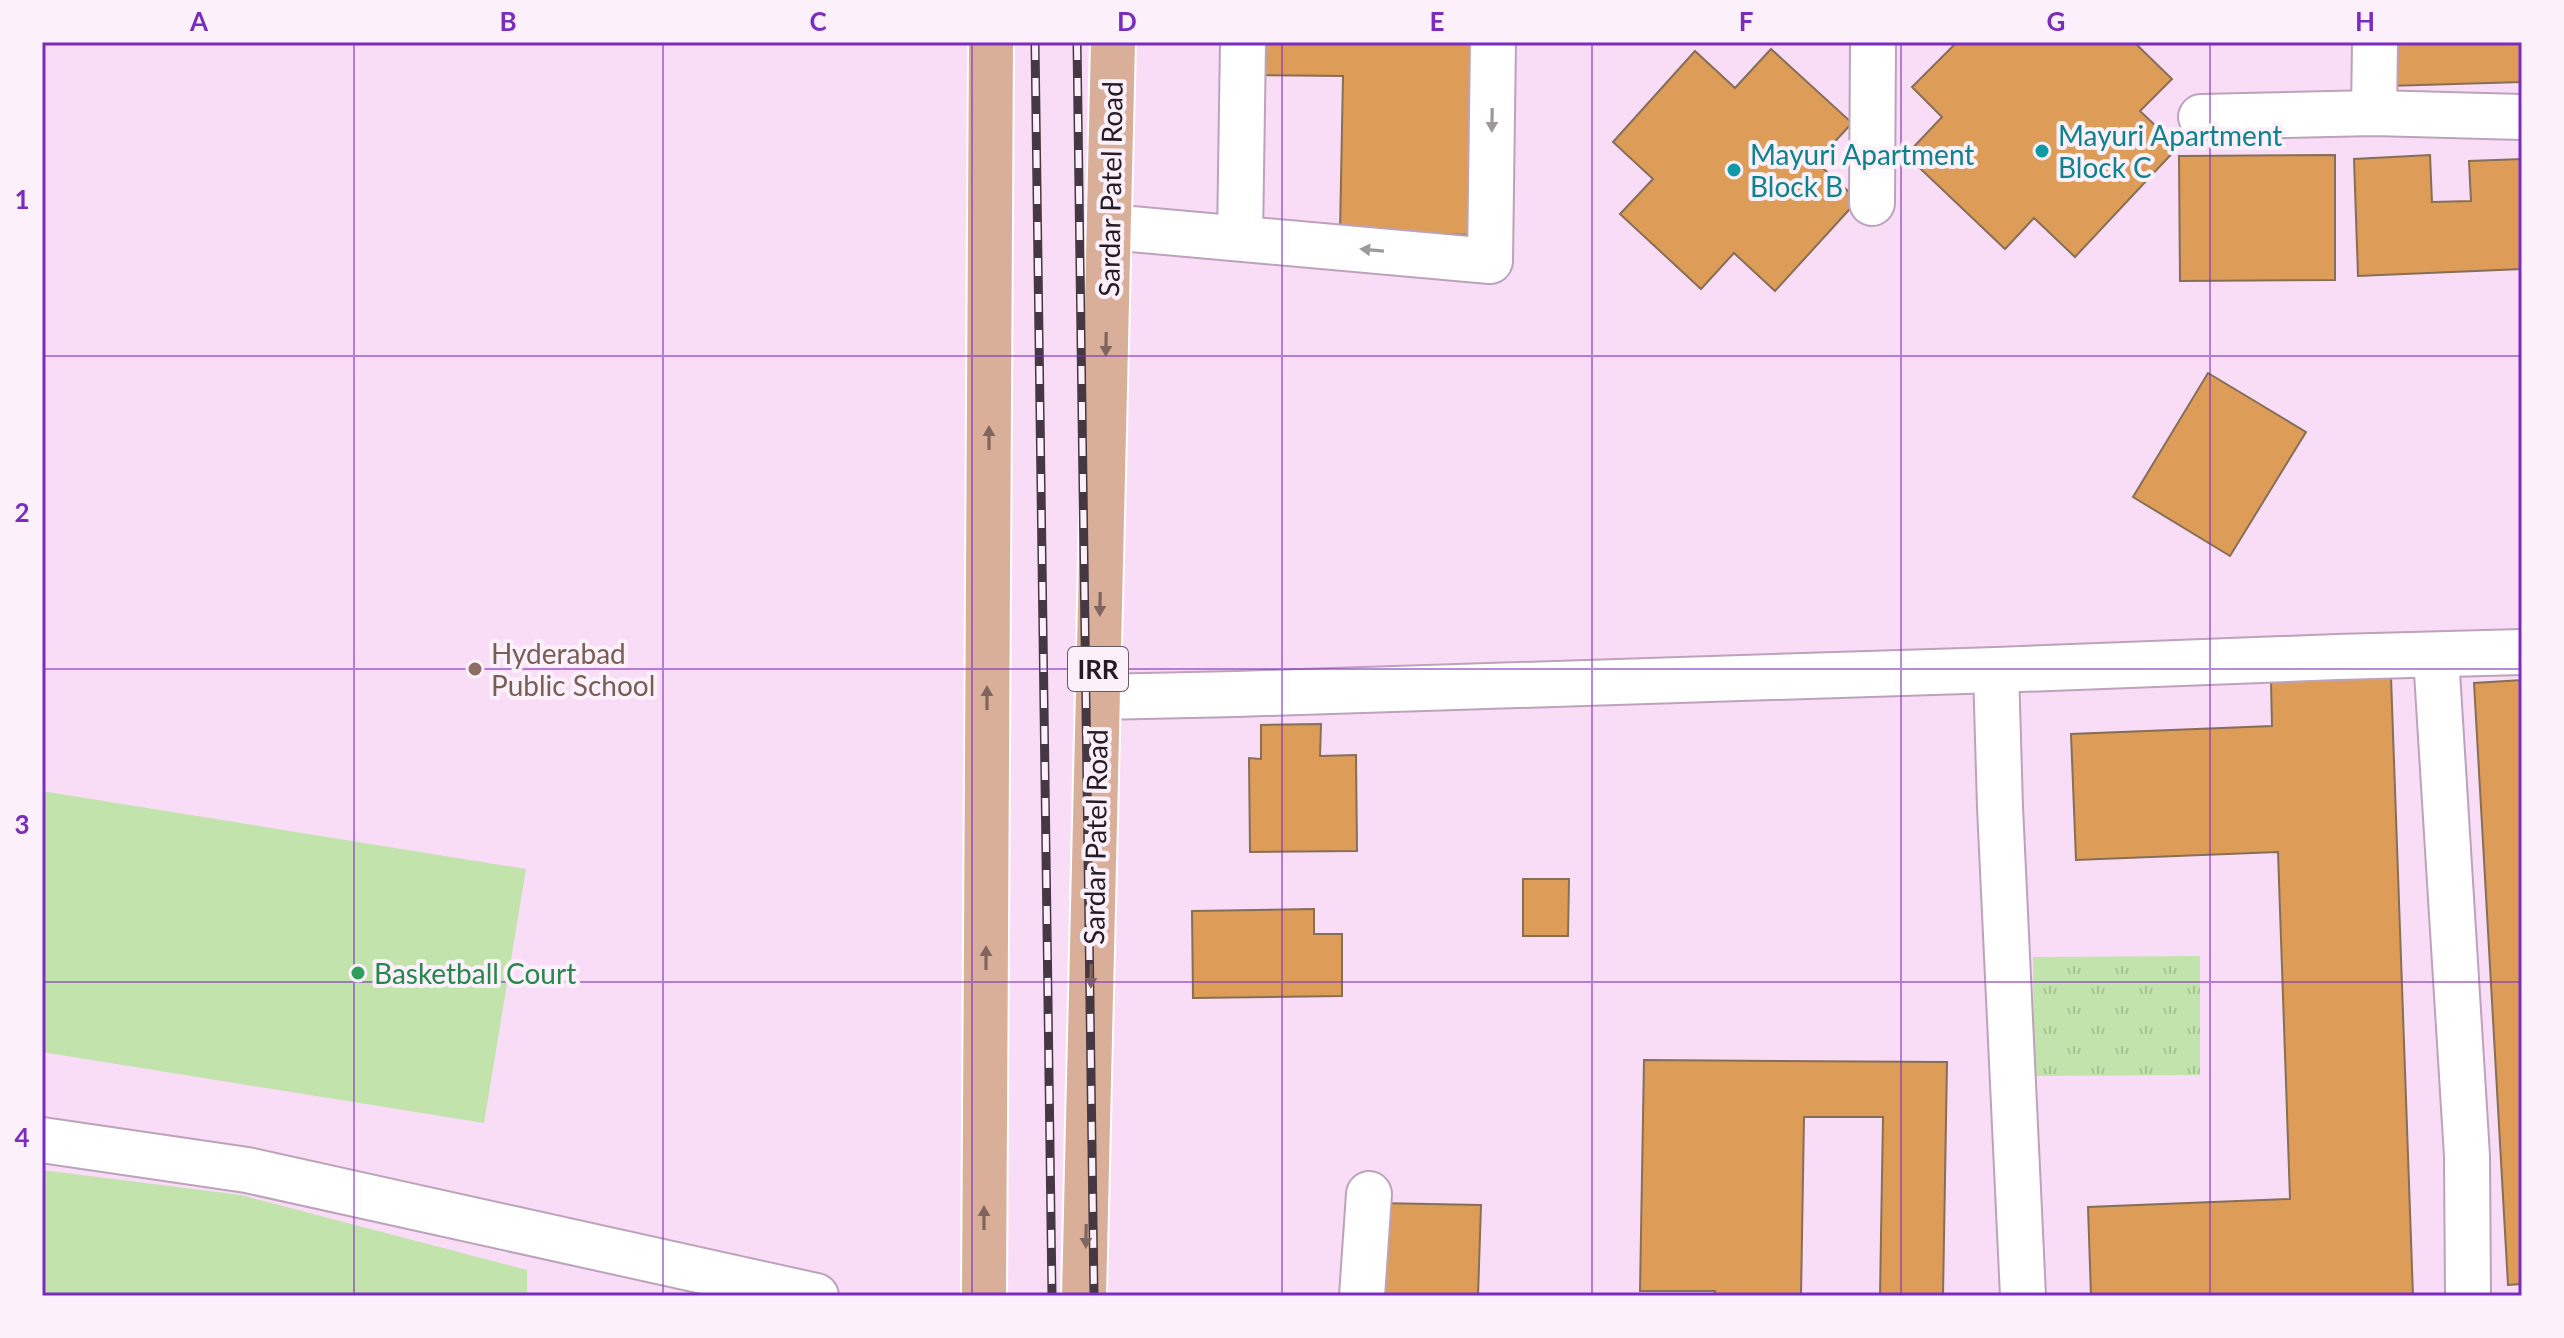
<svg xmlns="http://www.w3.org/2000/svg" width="2564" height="1338" viewBox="0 0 2564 1338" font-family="Lato,sans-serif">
  <defs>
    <pattern id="grass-tufts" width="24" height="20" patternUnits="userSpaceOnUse" patternTransform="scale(2)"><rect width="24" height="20" fill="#c3e3ad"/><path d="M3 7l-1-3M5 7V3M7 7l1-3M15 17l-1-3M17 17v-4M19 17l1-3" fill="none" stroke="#a7c295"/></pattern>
  </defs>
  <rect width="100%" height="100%" fill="#f9ddf7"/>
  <path fill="url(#grass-tufts)" d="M 2200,956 L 2200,1075 L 2034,1076 L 2033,957 Z"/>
  <g fill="#c3e3ad">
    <path d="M 42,791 L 526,869 L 484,1123 L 42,1052 Z"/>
    <path d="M 42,1170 L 241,1195 L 527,1270 L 527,1296 L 42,1296 Z"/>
  </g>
  <g fill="#dd9d59" stroke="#866e57" stroke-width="2">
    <path d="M 1252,42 L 1485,42 L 1481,235 L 1340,233 L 1343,76 L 1251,75 Z"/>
    <path d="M 1957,42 L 2134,42 L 2172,79 L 2140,111 L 2178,147 L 2075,257 L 2034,218 L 2005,249 L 1906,155 L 1942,117 L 1912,87 Z"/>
    <path d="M 2387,42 L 2522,42 L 2522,82 L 2388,86 Z"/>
    <path d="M 1771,49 L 1852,123 L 1816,162 L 1858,200 L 1775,291 L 1734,253 L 1701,289 L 1620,214 L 1653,179 L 1613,142 L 1695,51 L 1735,88 Z"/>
    <path d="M 2335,155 L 2335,280 L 2180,281 L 2179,156 Z"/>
    <path d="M 2430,155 L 2432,202 L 2471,201 L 2469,161 L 2522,159 L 2522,269 L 2358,276 L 2354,159 Z"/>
    <path d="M 2208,373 L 2306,432 L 2230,556 L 2133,497 Z"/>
    <path d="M 2391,677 L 2413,1296 L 2091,1296 L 2088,1207 L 2290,1199 L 2278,852 L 2076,860 L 2071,734 L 2272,726 L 2271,681 Z"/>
    <path d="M 2522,680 L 2522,1284 L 2508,1285 L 2474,683 Z"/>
    <path d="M 1321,724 L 1320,756 L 1356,755 L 1357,851 L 1250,852 L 1249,758 L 1261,759 L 1261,725 Z"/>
    <path d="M 1523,879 L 1569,879 L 1568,936 L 1523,936 Z"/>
    <path d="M 1314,909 L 1314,934 L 1342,934 L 1342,996 L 1193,998 L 1192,911 Z"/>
    <path d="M 1644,1060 L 1947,1062 L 1943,1296 L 1880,1296 L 1883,1117 L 1804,1117 L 1801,1296 L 1714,1296 L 1715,1291 L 1640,1291 Z"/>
    <path d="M 1376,1203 L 1481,1205 L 1478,1296 L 1374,1296 Z"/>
  </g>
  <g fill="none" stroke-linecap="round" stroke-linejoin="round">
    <defs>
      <g id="minor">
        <path d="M 2374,113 L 2375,42"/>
        <path d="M 2201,117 L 2374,113 L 2522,117"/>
        <path d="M 1872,203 L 1873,42"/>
        <path d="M 1109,227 L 1490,261 L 1493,42"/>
        <path d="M 1240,238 L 1243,42"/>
        <path d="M 2436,656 L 2467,1156 L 2468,1296"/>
        <path d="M 1996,670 L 2000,807 L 2023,1296"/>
        <path d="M 1098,697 L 1236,694 L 1996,670 L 2337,657 L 2522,652"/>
        <path d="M 42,1140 L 247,1170 L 816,1296"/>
        <path d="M 1362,1296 L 1369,1194"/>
      </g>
      <g id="major">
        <path d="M 984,1296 L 991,42"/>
        <path d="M 1084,1296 L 1113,42"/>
      </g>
    </defs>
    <use href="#minor" stroke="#bca2ba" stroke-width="48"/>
    <use href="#major" stroke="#fff" stroke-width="48"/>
    <use href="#minor" stroke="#fff" stroke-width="44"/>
    <use href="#major" stroke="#daaf9a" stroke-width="44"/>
    <defs>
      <g id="rail">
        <path d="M 1035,42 L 1052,1296"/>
        <path d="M 1077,42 L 1094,1296"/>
      </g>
    </defs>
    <use href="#rail" stroke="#453843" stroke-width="9"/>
    <use href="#rail" stroke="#fcf0fb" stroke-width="6" stroke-dasharray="18" stroke-linecap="butt"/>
  </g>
  <defs><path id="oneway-solid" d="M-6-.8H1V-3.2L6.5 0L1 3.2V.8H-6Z" transform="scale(2)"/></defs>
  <g fill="#9d989c">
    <use href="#oneway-solid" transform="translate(1492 120) rotate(91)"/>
    <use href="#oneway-solid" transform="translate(1372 250) rotate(-175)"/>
  </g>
  <g fill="#80655f">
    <use href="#oneway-solid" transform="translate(1106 344) rotate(91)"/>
    <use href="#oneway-solid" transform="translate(989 438) rotate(-90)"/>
    <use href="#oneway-solid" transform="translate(1100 604) rotate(91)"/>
    <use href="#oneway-solid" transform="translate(987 698) rotate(-90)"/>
    <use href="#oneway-solid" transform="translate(986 958) rotate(-90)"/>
    <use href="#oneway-solid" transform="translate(1091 976) rotate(91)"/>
    <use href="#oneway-solid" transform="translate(984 1218) rotate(-90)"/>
    <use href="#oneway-solid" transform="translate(1086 1236) rotate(91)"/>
  </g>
  <path fill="none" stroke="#7b2cbf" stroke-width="2" stroke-opacity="0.55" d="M 354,42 L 354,1296M 663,42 L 663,1296M 972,42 L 972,1296M 1282,42 L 1282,1296M 1592,42 L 1592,1296M 1901,42 L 1901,1296M 2210,42 L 2210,1296M 42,356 L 2522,356M 42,669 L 2522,669M 42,982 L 2522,982"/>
  <g fill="#0f9aa8" stroke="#fcf0fb" stroke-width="3">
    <circle cx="2042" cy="151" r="8"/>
    <circle cx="1734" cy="170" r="8"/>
  </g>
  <circle fill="#8d6e63" stroke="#fcf0fb" stroke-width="3" cx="475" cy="669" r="8"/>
  <circle fill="#2e9e5b" stroke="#fcf0fb" stroke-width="3" cx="358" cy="973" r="8"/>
  <g text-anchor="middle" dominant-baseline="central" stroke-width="8" stroke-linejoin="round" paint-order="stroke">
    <rect fill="#fcf0fb" stroke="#665b64" stroke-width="2" x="1068" y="647" width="60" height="44" rx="6"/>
    <g font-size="26" font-weight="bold" fill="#251b24">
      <text x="1098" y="669">IRR</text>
    </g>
    <g font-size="28" fill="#0d838f" stroke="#fcf0fb" text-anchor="start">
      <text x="2058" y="135">Mayuri Apartment<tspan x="2058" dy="32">Block C</tspan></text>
      <text x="1750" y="154">Mayuri Apartment<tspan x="1750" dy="32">Block B</tspan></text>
    </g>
    <g font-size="28" fill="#251b24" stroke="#fcf0fb">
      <text transform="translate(1110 189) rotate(-89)">Sardar Patel Road</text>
      <text transform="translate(1095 837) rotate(-89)">Sardar Patel Road</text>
    </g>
    <g font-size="28" fill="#785e54" stroke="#fcf0fb" text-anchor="start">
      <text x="491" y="653">Hyderabad<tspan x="491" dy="32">Public School</tspan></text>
    </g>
    <g font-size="28" fill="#27864d" stroke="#fcf0fb" text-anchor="start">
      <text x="374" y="973">Basketball Court</text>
    </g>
  </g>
  <rect width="2564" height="1338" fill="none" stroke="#fcf0fb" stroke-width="88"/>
  <rect x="44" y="44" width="2476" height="1250" fill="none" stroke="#7b2cbf" stroke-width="3"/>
  <g font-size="26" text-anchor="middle" font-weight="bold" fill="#7b2cbf">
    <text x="199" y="31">A</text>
    <text x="508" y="31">B</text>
    <text x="818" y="31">C</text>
    <text x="1127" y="31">D</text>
    <text x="1437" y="31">E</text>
    <text x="1746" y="31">F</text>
    <text x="2056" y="31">G</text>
    <text x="2365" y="31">H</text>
    <text x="22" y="209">1</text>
    <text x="22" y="522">2</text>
    <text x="22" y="834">3</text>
    <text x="22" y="1147">4</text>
  </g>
</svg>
